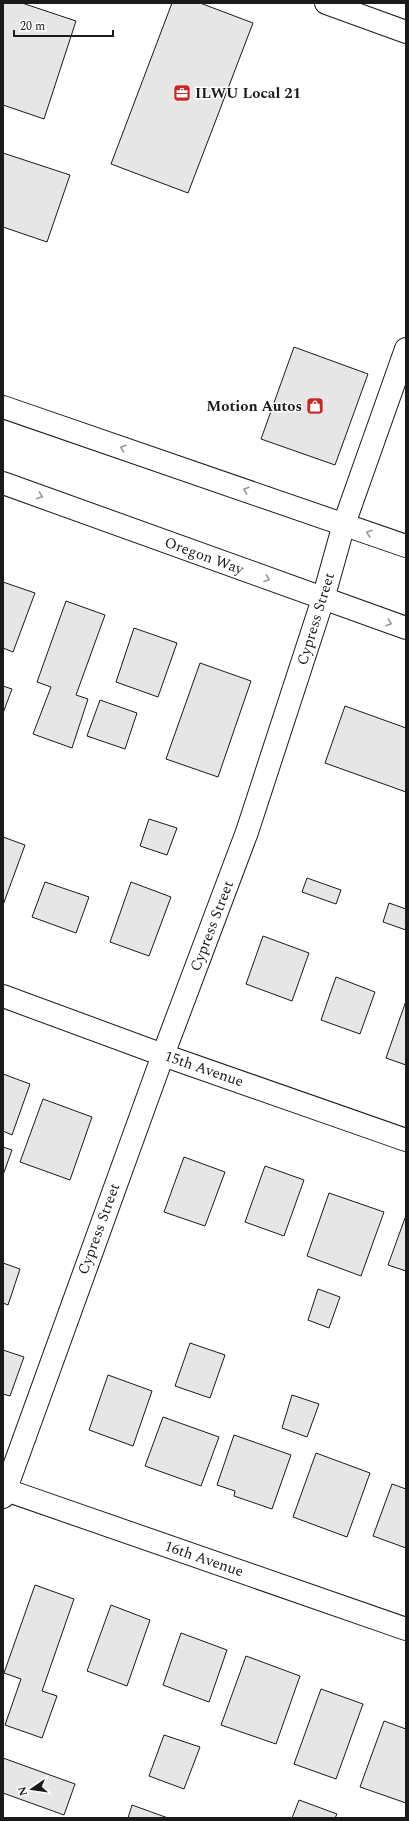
<svg xmlns="http://www.w3.org/2000/svg" width="409" height="1821" viewBox="0 0 409 1821" font-family="Spectral,serif">
  <rect width="100%" height="100%" fill="#fff"/>
  <g fill="#e6e6e6" stroke="#1a1a1a">
    <path d="M 3,3 L 22,3 L 76,21 L 44,119 L 3,105 Z"/>
    <path d="M 172,3 L 200,3 L 253,23 L 188,193 L 111,164 Z"/>
    <path d="M 3,153 L 70,175 L 47,242 L 3,227 Z"/>
    <path d="M 294,347 L 368,374 L 335,465 L 261,439 Z"/>
    <path d="M 3,582 L 35,593 L 13,652 L 3,648 Z"/>
    <path d="M 66,601 L 105,615 L 76,695 L 88,699 L 72,748 L 33,734 L 51,687 L 37,682 Z"/>
    <path d="M 134,628 L 177,643 L 158,697 L 116,682 Z"/>
    <path d="M 200,663 L 251,681 L 218,777 L 166,759 Z"/>
    <path d="M 3,686 L 12,689 L 3,713 Z"/>
    <path d="M 100,700 L 137,713 L 125,749 L 87,736 Z"/>
    <path d="M 345,706 L 406,728 L 406,792 L 325,763 Z"/>
    <path d="M 149,819 L 177,828 L 167,855 L 140,846 Z"/>
    <path d="M 3,837 L 25,845 L 3,905 Z"/>
    <path d="M 307,878 L 341,890 L 336,904 L 302,892 Z"/>
    <path d="M 45,882 L 89,897 L 76,933 L 32,917 Z"/>
    <path d="M 131,882 L 171,897 L 149,956 L 110,942 Z"/>
    <path d="M 389,903 L 406,909 L 406,930 L 383,922 Z"/>
    <path d="M 263,936 L 309,953 L 292,1001 L 246,984 Z"/>
    <path d="M 336,977 L 375,992 L 360,1034 L 321,1020 Z"/>
    <path d="M 406,1001 L 406,1065 L 386,1058 Z"/>
    <path d="M 3,1074 L 30,1084 L 12,1135 L 3,1131 Z"/>
    <path d="M 43,1099 L 92,1117 L 70,1180 L 20,1162 Z"/>
    <path d="M 3,1147 L 12,1150 L 3,1175 Z"/>
    <path d="M 184,1157 L 225,1172 L 205,1226 L 164,1212 Z"/>
    <path d="M 265,1166 L 304,1180 L 284,1236 L 245,1222 Z"/>
    <path d="M 329,1193 L 384,1212 L 361,1276 L 307,1256 Z"/>
    <path d="M 405,1218 L 406,1218 L 406,1271 L 388,1265 Z"/>
    <path d="M 3,1263 L 20,1269 L 8,1305 L 3,1303 Z"/>
    <path d="M 318,1289 L 340,1297 L 329,1328 L 308,1320 Z"/>
    <path d="M 190,1343 L 225,1355 L 210,1398 L 175,1386 Z"/>
    <path d="M 3,1350 L 24,1357 L 10,1396 L 3,1394 Z"/>
    <path d="M 108,1375 L 152,1391 L 133,1446 L 89,1430 Z"/>
    <path d="M 292,1395 L 319,1404 L 307,1437 L 282,1428 Z"/>
    <path d="M 163,1417 L 219,1437 L 201,1486 L 145,1466 Z"/>
    <path d="M 234,1435 L 291,1455 L 272,1509 L 234,1496 L 235,1491 L 217,1485 Z"/>
    <path d="M 316,1453 L 370,1473 L 347,1537 L 293,1517 Z"/>
    <path d="M 392,1484 L 406,1489 L 406,1548 L 373,1536 Z"/>
    <path d="M 35,1585 L 74,1599 L 42,1691 L 57,1696 L 42,1738 L 5,1725 L 21,1679 L 4,1673 Z"/>
    <path d="M 111,1605 L 150,1620 L 127,1686 L 87,1671 Z"/>
    <path d="M 181,1633 L 227,1650 L 209,1702 L 163,1685 Z"/>
    <path d="M 246,1656 L 300,1676 L 276,1744 L 221,1725 Z"/>
    <path d="M 321,1689 L 363,1704 L 336,1779 L 294,1764 Z"/>
    <path d="M 384,1721 L 406,1729 L 406,1803 L 360,1787 Z"/>
    <path d="M 164,1735 L 200,1747 L 184,1789 L 149,1776 Z"/>
    <path d="M 3,1758 L 75,1784 L 64,1815 L 3,1793 Z"/>
    <path d="M 299,1800 L 337,1814 L 335,1818 L 292,1818 Z"/>
    <path d="M 132,1805 L 168,1818 L 128,1818 Z"/>
  </g>
  <g fill="none" stroke-linecap="round" stroke-linejoin="round">
    <defs>
      <g id="minor">
        <path d="M 3,996 L 163,1055 L 406,1140"/>
        <path d="M 3,1489 L 406,1629"/>
        <path d="M 3,1497 L 163,1055 L 247,832 L 323,599 L 344,524 L 406,349"/>
      </g>
      <path id="tertiary" d="M 326,3 L 406,32"/>
      <g id="primary">
        <path d="M 3,407 L 406,546"/>
        <path d="M 3,483 L 406,628"/>
      </g>
    </defs>
    <use href="#minor" stroke="#1a1a1a" stroke-width="24"/>
    <use href="#tertiary" stroke="#1a1a1a" stroke-width="24"/>
    <use href="#primary" stroke="#1a1a1a" stroke-width="24"/>
    <use href="#minor" stroke="#fff" stroke-width="22"/>
    <use href="#tertiary" stroke="#fff" stroke-width="22"/>
    <use href="#primary" stroke="#fff" stroke-width="22"/>
  </g>
  <defs><path id="oneway-chevron" d="M-2-3.5L2.5 0L-2 3.5" fill="none" stroke-width="1.6" stroke-linecap="round" stroke-linejoin="round"/></defs>
  <g stroke="#989898">
    <use href="#oneway-chevron" transform="translate(123 448) rotate(-161)"/>
    <use href="#oneway-chevron" transform="translate(246 490) rotate(-161)"/>
    <use href="#oneway-chevron" transform="translate(40 496) rotate(20)"/>
    <use href="#oneway-chevron" transform="translate(369 533) rotate(-161)"/>
    <use href="#oneway-chevron" transform="translate(267 579) rotate(20)"/>
    <use href="#oneway-chevron" transform="translate(389 623) rotate(19)"/>
  </g>
  <defs>
    <symbol id="office-square" viewBox="-11 -11 22 22"><rect x="-9" y="-9" width="18" height="18" rx="4" fill="#c62828" stroke="#fff"/><path d="M-6-3h4V-5.5h4V-3h4V5H-6ZM-1-4.5V-3h2v-1.5ZM-6 0V1H6V0Z" fill="#fff"/></symbol>
    <symbol id="shop-square" viewBox="-11 -11 22 22"><rect x="-9" y="-9" width="18" height="18" rx="4" fill="#c62828" stroke="#fff"/><path d="M-5-2.5h2.3a2.7 3.5 0 0 1 5.4 0H5L5.5 6h-11ZM-1.5-2.5h3a1.5 2.3 0 0 0-3 0Z" fill="#fff"/></symbol>
  </defs>
  <g fill-rule="evenodd">
    <use href="#office-square" x="172" y="83" width="20" height="20"/>
    <use href="#shop-square" x="305" y="396" width="20" height="20"/>
  </g>
  <g text-anchor="middle" dominant-baseline="central" stroke-width="3" stroke-linejoin="round" paint-order="stroke">
    <g font-size="15" font-weight="bold" fill="#1a1a1a" stroke="#fff" text-anchor="start">
      <text x="195" y="93">ILWU Local 21</text>
      <text x="302" y="406" text-anchor="end">Motion Autos</text>
    </g>
    <g font-size="15" fill="#1a1a1a" stroke="#fff">
      <text transform="translate(204 556) rotate(20)">Oregon Way</text>
      <text transform="translate(316 619) rotate(-73)">Cypress Street</text>
      <text transform="translate(212 926) rotate(-69)">Cypress Street</text>
      <text transform="translate(204 1069) rotate(19)">15th Avenue</text>
      <text transform="translate(99 1229) rotate(-70)">Cypress Street</text>
      <text transform="translate(204 1559) rotate(19)">16th Avenue</text>
    </g>
  </g>
  <rect width="409" height="1821" fill="none" stroke="#1a1a1a" stroke-width="8"/>
  <g transform="translate(32 1789) rotate(257)" stroke="#ffffff" stroke-width="3" paint-order="stroke">
  <path d="M0-3L7 15L0 10L-7 15Z" fill="#1a1a1a"/>
  <text y="-6" font-size="11" font-weight="bold" text-anchor="middle" fill="#1a1a1a">N</text>
  </g>
  <path d="M14 30v6h99v-6" fill="none" stroke="#1a1a1a" stroke-width="2"/>
  <text x="20" y="30" font-size="12" fill="#1a1a1a" stroke="#ffffff" stroke-width="3" paint-order="stroke">20 m</text>
</svg>
